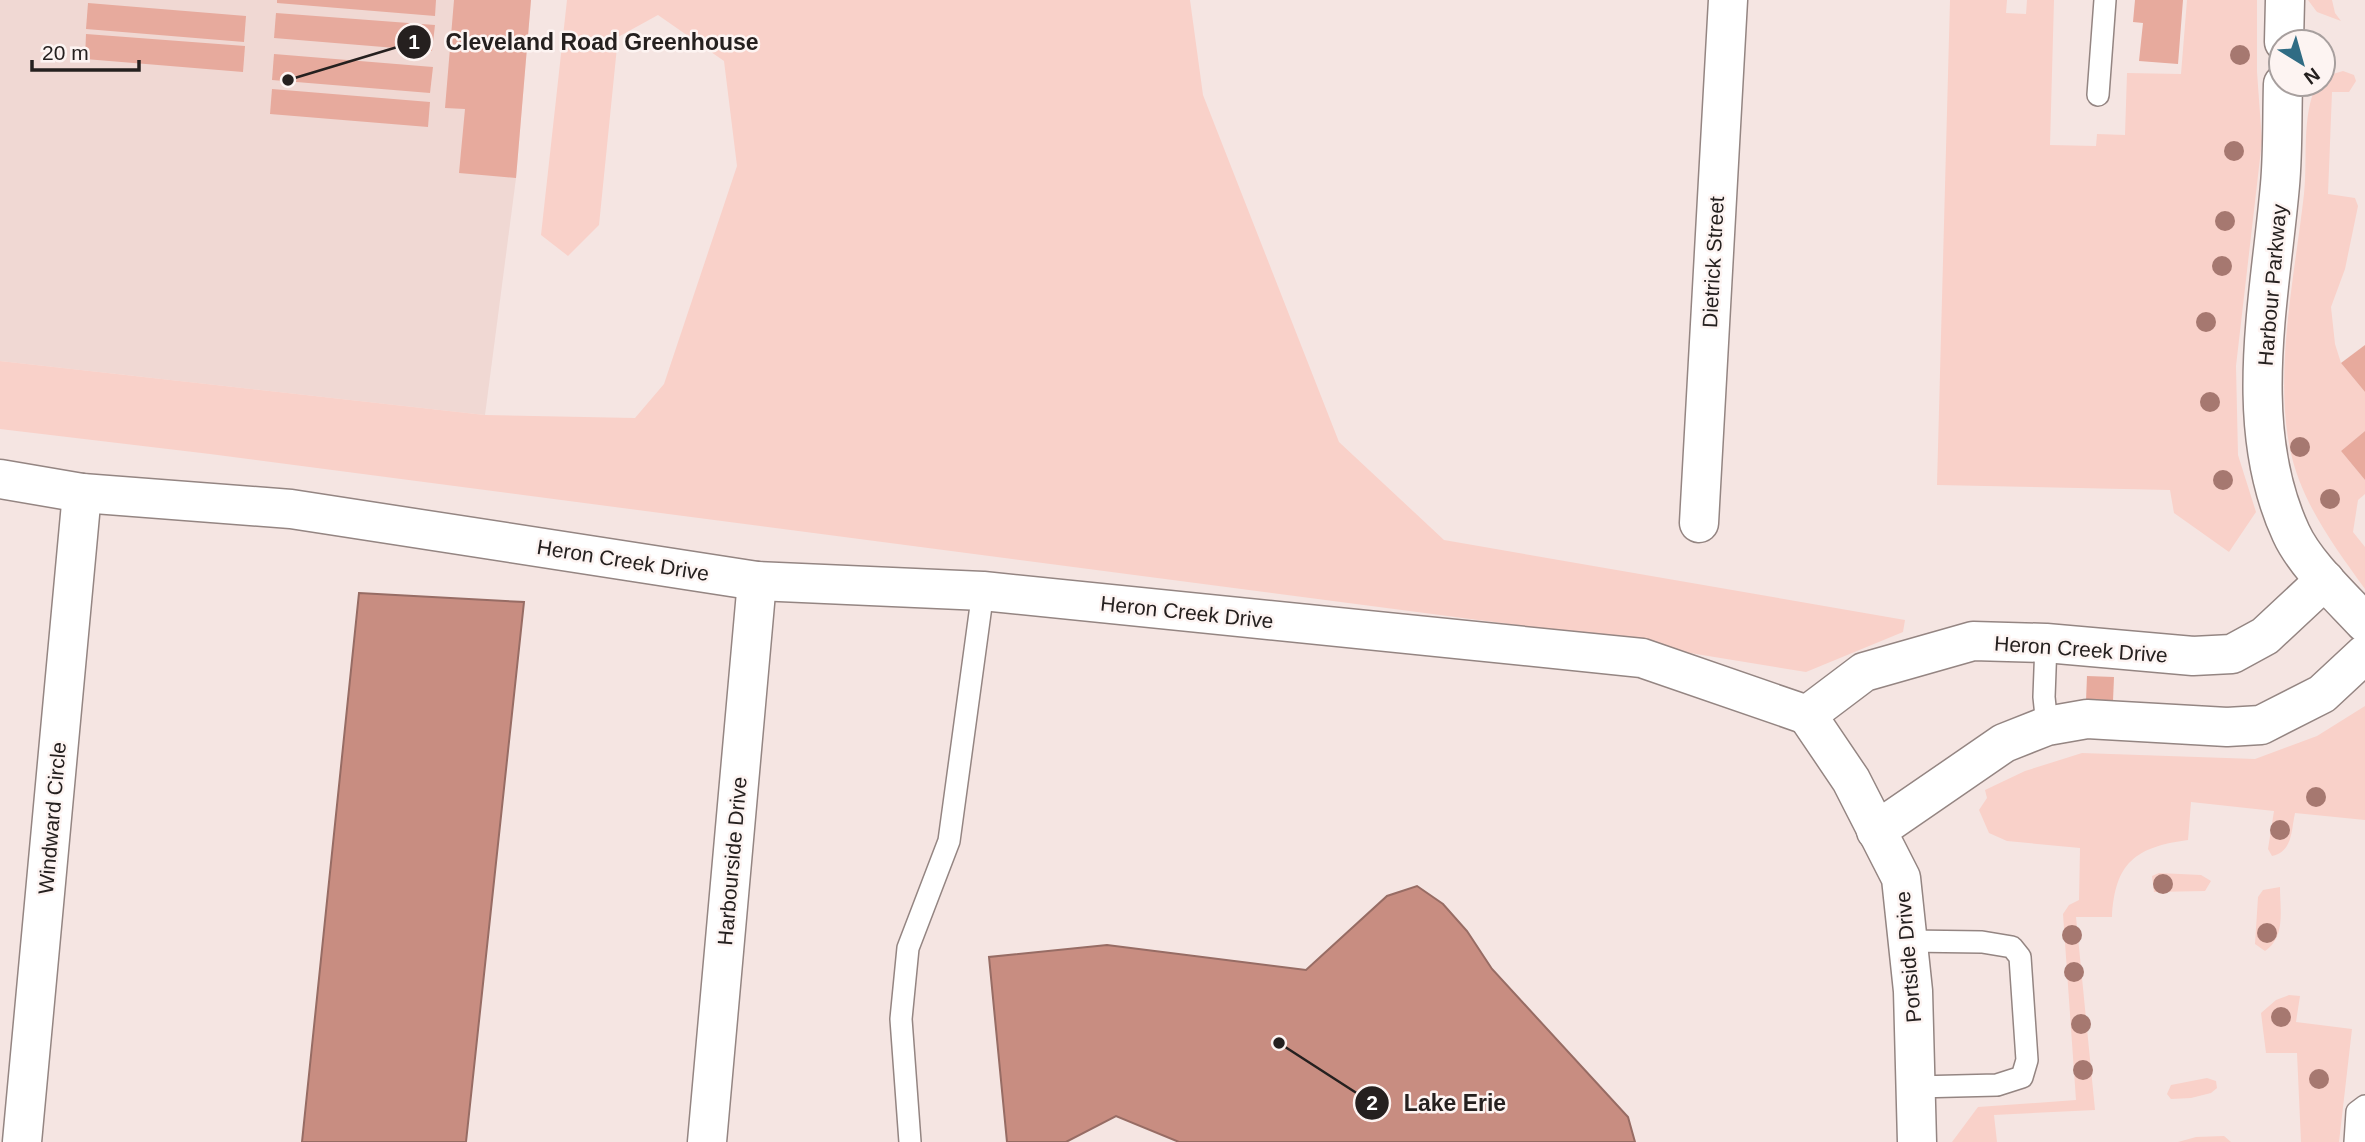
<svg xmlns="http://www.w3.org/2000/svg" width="2365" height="1142" viewBox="0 0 2365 1142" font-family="Arial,sans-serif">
  <rect width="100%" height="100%" fill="#f5e5e2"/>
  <path fill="#f0d8d3" d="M 0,0 L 531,0 L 516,178 L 485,415 L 0,361 Z"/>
  <g fill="#f9d1c9">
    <path d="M 567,0 L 1190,0 L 1203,95 L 1339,442 L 1444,540 L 1905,620 L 1903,632 L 1806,672 L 1531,627 L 210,454 L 0,429 L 0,361 L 485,415 L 635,418 L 664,384 L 737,166 L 724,61 L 658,15 L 618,37 L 599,225 L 568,256 L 541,235 Z"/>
    <path d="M 1950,0 L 2007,0 L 2006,13 L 2026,14 L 2027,0 L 2054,0 L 2050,145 L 2096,146 L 2097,134 L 2125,135 L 2127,73 L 2181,74 L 2187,0 L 2257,0 L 2257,72 L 2262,141 L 2236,366 L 2238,455 L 2256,512 L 2229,552 L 2174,513 L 2170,490 L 1937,485 Z"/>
    <path d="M 2308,0 L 2332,0 L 2335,13 L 2341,21 L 2317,12 Z"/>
    <path d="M 2343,71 L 2354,75 L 2356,81 L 2349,92 L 2332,92 L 2328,194 L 2355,198 L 2358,206 L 2345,269 L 2331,307 L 2335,344 L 2341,363 L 2365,392 L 2365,431 L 2341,451 L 2365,480 L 2365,494 L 2358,500 L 2353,532 L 2365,547 L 2365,589 C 2334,546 2301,502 2290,449 C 2274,370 2295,274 2304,194 C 2308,159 2301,116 2317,84 L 2323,84 L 2323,77 Z"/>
    <path d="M 2365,706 L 2365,820 L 2295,813 C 2291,831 2293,851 2272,856 L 2268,849 L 2274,811 L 2191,802 L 2188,840 C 2135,847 2115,863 2112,917 L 2076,917 L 2095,1110 L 1994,1115 L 1997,1142 L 1952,1142 L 1978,1107 L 2076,1100 L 2063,914 L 2069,905 L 2079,900 L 2080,848 L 2007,841 L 1989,833 L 1979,810 L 1987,798 L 1985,790 L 2025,771 L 2082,753 L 2255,759 L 2317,736 Z"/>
    <path d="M 2159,873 L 2201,875 L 2211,881 L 2205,891 L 2154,892 L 2152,876 Z"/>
    <path d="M 2280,887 C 2280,910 2286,937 2265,951 L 2255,944 L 2258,897 L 2263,890 Z"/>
    <path d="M 2289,995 L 2300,996 L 2296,1022 L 2352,1029 L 2339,1142 L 2301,1142 L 2297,1053 L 2266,1053 L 2261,1013 L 2276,1000 Z"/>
    <path d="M 2207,1078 L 2216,1081 L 2217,1088 L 2211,1093 L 2191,1098 L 2171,1099 L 2167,1094 L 2171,1085 Z"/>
    <path d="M 2224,1136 L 2231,1142 L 2178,1142 L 2196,1137 Z"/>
  </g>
  <g fill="#c88d81" stroke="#976c64" stroke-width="2">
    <path d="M 359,593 L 524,602 L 466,1142 L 302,1142 Z"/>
    <path d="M 1417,886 L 1443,904 L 1467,931 L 1492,969 L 1628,1117 L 1635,1142 L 1179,1142 L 1116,1116 L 1066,1142 L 1007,1142 L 989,957 L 1107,945 L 1306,970 L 1387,896 Z"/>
  </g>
  <g fill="#e7aa9d">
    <path d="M 277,0 L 436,0 L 435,16 L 277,3 Z"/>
    <path d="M 454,0 L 531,0 L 516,178 L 459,173 L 465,109 L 445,108 Z"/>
    <path d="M 2135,0 L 2183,0 L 2178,64 L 2139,61 L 2143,23 L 2133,22 Z"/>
    <path d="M 88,3 L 246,16 L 244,42 L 86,29 Z"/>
    <path d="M 276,13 L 435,25 L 432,51 L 274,38 Z"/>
    <path d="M 86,34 L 245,46 L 243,72 L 85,59 Z"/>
    <path d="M 274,54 L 433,67 L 430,93 L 272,80 Z"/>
    <path d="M 272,89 L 430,102 L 428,127 L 270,114 Z"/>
    <path d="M 2365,345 L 2365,392 L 2341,363 Z"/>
    <path d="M 2365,431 L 2365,480 L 2341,451 Z"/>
    <path d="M 2087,676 L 2114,677 L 2113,701 L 2086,701 Z"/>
  </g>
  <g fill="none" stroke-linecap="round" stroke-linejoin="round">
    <defs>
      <g id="lane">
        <path d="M 2098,95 L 2105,0"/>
        <path d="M 2046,643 L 2044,697 L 2047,726"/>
        <path d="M 1908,941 L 1982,942 L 2012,947 L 2020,957 L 2027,1060 L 2022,1077 L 1997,1085 L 1916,1087"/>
        <path d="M 910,1142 L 901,1019 L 908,948 L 949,841 L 983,591"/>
        <path d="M 2355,1142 L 2357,1112 L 2365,1106"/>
      </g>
      <g id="street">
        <path d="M 2284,42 L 2285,0"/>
        <path d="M 2283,84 C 2282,118 2283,152 2280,185 C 2270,299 2241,425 2291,533 C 2305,564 2342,598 2365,623"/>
        <path d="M 0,479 L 82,493 L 291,509 L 757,581 L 983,591 L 1642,658 L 1807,715"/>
        <path d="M 1699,523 L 1728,0"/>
        <path d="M 1807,715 L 1864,672 L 1973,641 L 2046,643 L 2193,656 L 2232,654 L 2265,636 L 2325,580"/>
        <path d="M 1807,715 L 1851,780 L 1901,878 L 1913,991 L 1917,1142"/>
        <path d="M 1876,831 L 2004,743 L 2047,726 L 2087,719 L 2227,727 L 2261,725 L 2322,694 L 2365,654"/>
        <path d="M 22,1142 L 82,493"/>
        <path d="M 707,1142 L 757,581"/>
      </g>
    </defs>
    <use href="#lane" stroke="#948582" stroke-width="24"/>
    <use href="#street" stroke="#948582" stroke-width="41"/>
    <use href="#lane" stroke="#fff" stroke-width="21"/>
    <use href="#street" stroke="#fff" stroke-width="38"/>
  </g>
  <g fill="#a67870">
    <circle cx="2240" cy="55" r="10"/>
    <circle cx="2234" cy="151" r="10"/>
    <circle cx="2225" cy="221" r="10"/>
    <circle cx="2222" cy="266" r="10"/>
    <circle cx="2206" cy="322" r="10"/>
    <circle cx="2210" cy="402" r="10"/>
    <circle cx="2300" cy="447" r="10"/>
    <circle cx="2223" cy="480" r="10"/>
    <circle cx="2330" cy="499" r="10"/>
    <circle cx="2316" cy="797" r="10"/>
    <circle cx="2280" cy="830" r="10"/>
    <circle cx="2163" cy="884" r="10"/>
    <circle cx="2267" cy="933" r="10"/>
    <circle cx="2072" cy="935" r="10"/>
    <circle cx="2074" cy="972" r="10"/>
    <circle cx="2281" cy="1017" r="10"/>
    <circle cx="2081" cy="1024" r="10"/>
    <circle cx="2083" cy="1070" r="10"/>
    <circle cx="2319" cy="1079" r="10"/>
  </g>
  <g text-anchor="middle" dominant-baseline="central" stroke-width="5" stroke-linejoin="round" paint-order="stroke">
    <g font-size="21" fill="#25201f" stroke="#fdf4f2">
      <text transform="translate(1713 262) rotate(-87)">Dietrick Street</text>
      <text transform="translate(2272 285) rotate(-85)">Harbour Parkway</text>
      <text transform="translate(623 560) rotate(9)">Heron Creek Drive</text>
      <text transform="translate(1187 612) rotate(6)">Heron Creek Drive</text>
      <text transform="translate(2081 649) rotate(4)">Heron Creek Drive</text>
      <text transform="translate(52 818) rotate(-85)">Windward Circle</text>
      <text transform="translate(732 861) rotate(-85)">Harbourside Drive</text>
      <text transform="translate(1908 957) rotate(-95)">Portside Drive</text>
    </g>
  </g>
  <path fill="none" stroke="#25201f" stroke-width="2.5" d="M288 80L414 42M1279 1043L1372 1103"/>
  <g fill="#25201f" stroke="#fdf4f2" stroke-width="2.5">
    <circle cx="288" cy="80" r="7"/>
    <circle cx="1279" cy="1043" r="7"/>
    <circle cx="414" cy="42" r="18"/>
    <circle cx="1372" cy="1103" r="18"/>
  </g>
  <g font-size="21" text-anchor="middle" font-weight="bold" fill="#fff">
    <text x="414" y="49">1</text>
    <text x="1372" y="1110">2</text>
  </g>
  <g font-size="23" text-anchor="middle" font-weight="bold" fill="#25201f" stroke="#fdf4f2" stroke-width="5" stroke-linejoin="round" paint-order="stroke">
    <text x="602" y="50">Cleveland Road Greenhouse</text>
    <text x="1455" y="1111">Lake Erie</text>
  </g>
  <g transform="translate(2302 63) rotate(143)"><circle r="33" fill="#fdf4f2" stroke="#a79f9e" stroke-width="2"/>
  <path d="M0-5L12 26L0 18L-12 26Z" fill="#306c84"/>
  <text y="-10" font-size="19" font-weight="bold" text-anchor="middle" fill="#25201f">N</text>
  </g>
  <path d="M32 60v10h107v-10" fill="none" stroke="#25201f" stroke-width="3.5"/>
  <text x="42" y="60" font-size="21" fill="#25201f" stroke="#fdf4f2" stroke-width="5" paint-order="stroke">20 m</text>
</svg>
